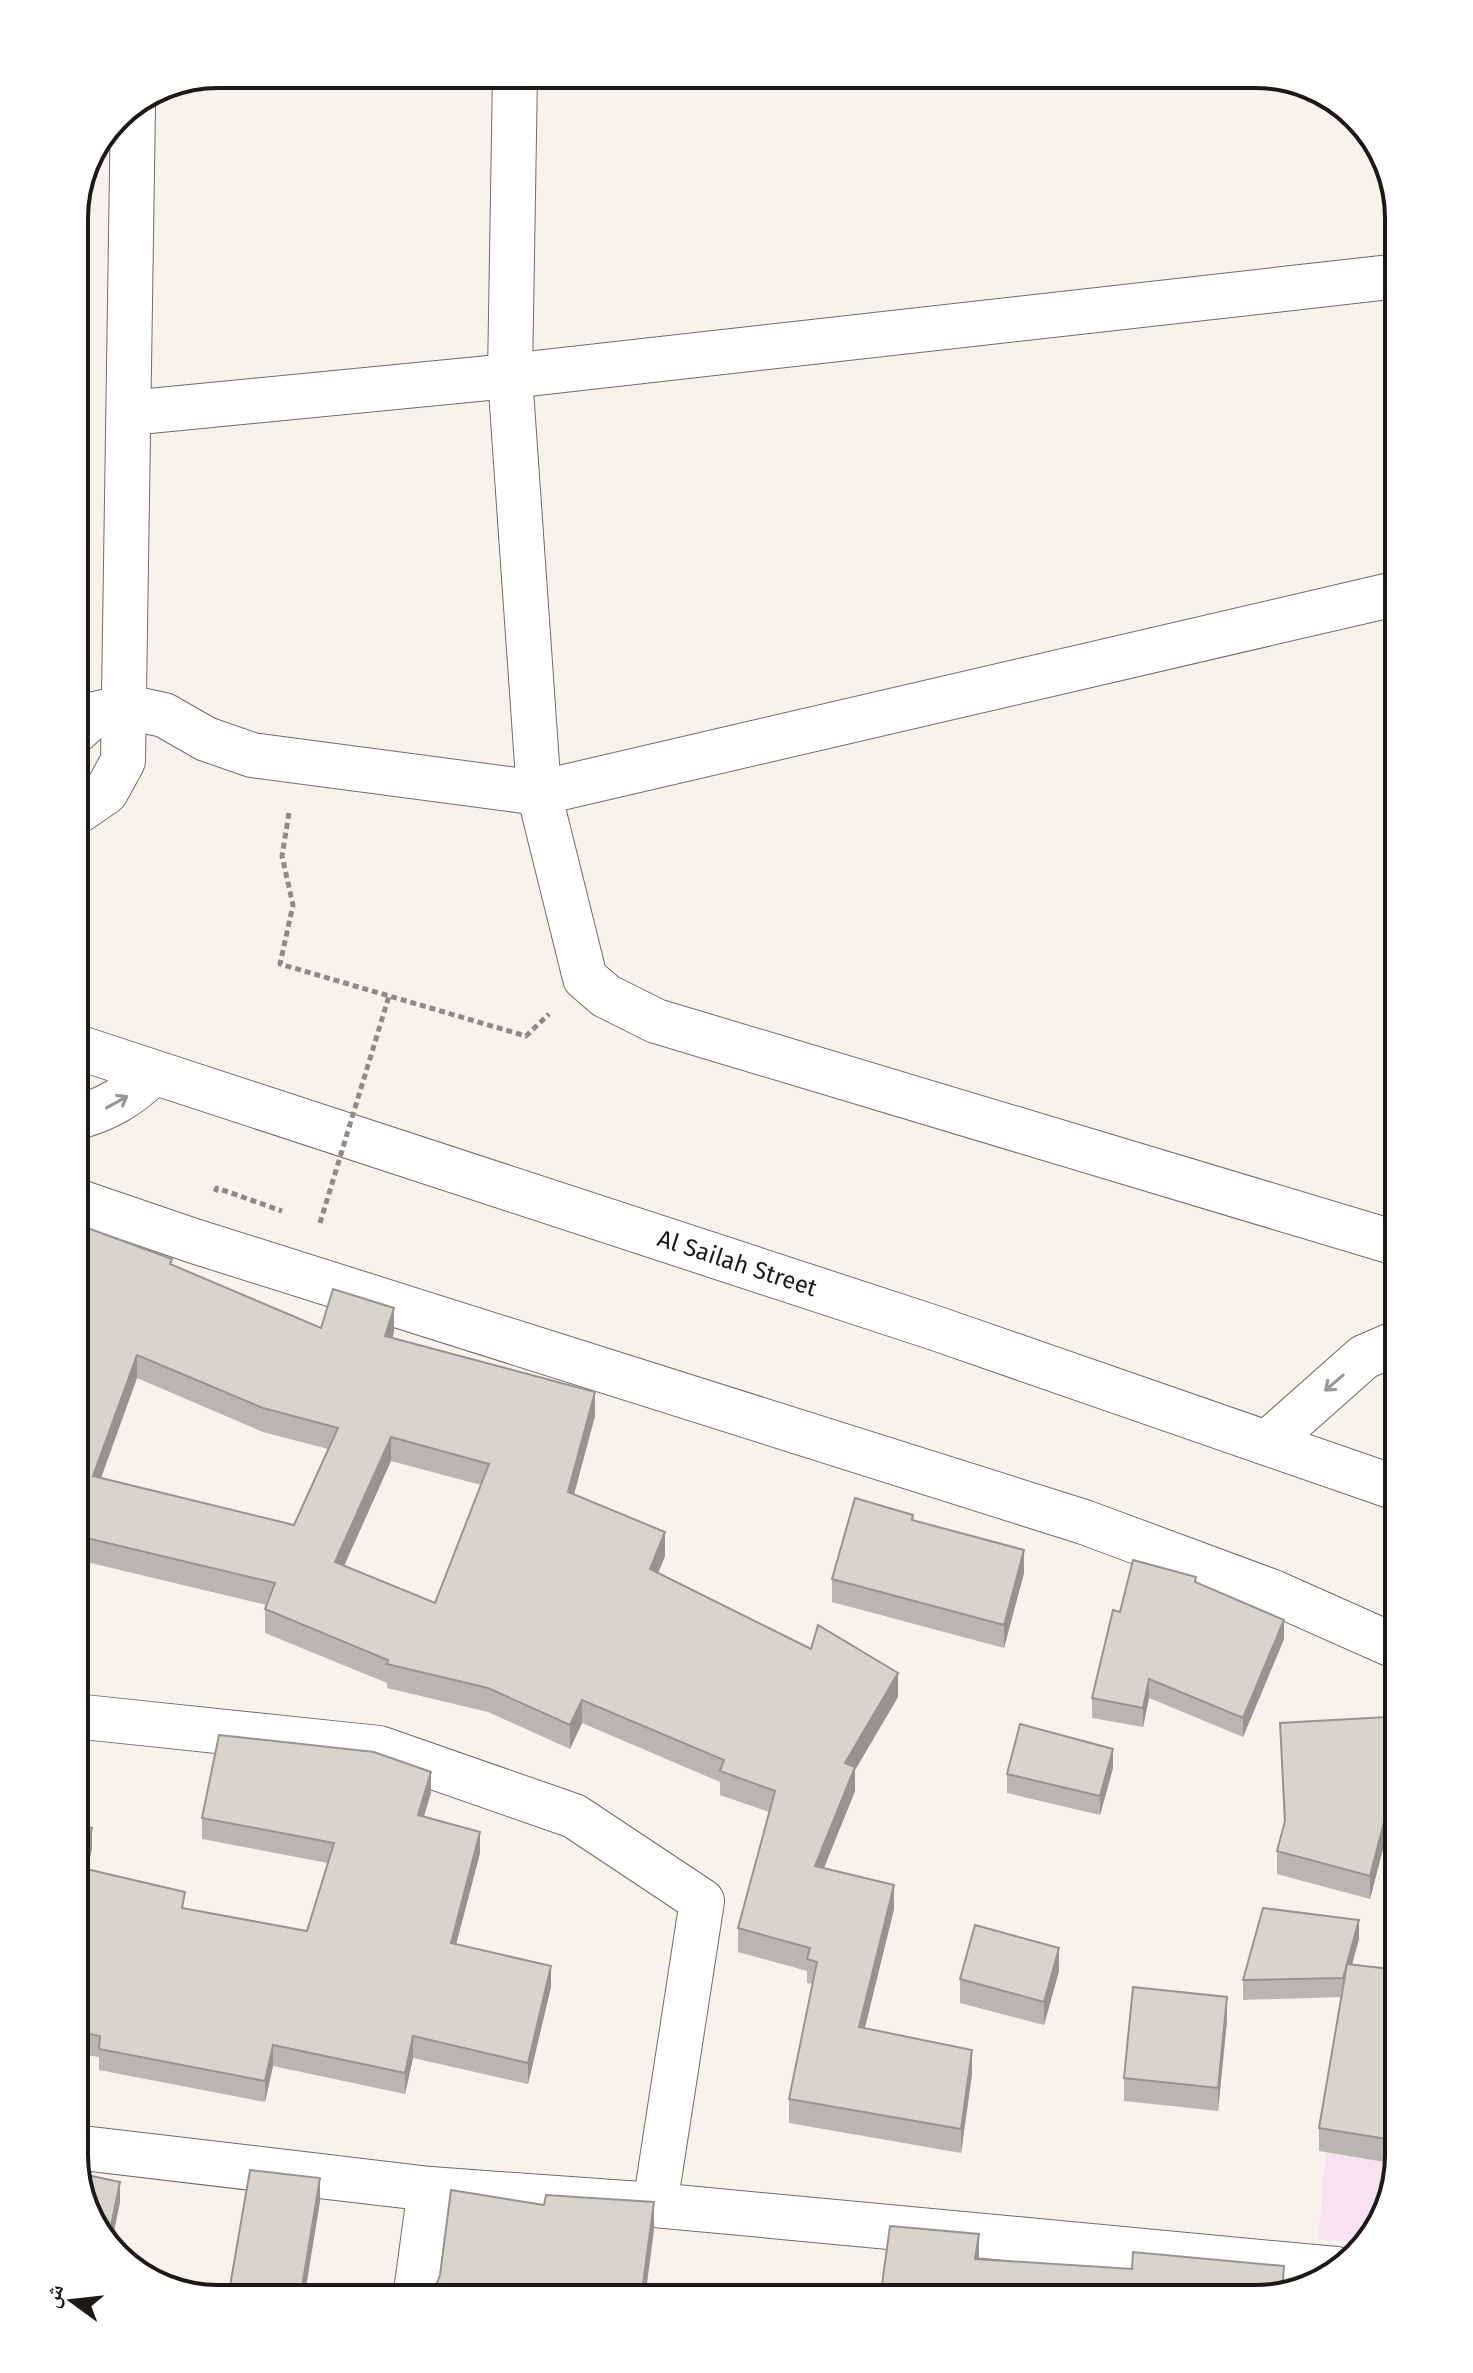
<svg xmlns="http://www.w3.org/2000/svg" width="1473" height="2373" viewBox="0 0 1473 2373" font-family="'Fira Sans','Noto Naskh Arabic',sans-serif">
  <rect width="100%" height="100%" fill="#f8f2ec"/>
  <path fill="#f8e2ef" d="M 1334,2067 L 1399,2156 L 1375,2235 L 1365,2244 L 1318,2239 Z"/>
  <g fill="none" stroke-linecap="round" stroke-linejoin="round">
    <defs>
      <g id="minor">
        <path d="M 515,74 L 510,376 L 539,793 L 585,978 L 606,996 L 656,1021 L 1399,1244"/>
        <path d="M 129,413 L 510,376 L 1399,276"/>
        <path d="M 74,733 L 95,714 L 126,707 L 164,715 L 206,739 L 252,755 L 539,793 L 1399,593"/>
        <path d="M 74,814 L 106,792 L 123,761 L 133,105"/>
        <path d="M 74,1200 L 194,1241 L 1084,1522 L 1273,1592 L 1399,1648"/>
        <path d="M 74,1716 L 379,1748 L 574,1816 L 702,1901 L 655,2205"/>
        <path d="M 74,2147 L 430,2189 L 655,2205 L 1336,2269"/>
        <path d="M 415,2299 L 430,2189"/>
      </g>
      <g id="major">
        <path id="s1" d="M 74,1046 L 935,1328 L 1399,1489"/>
        <path d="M 74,1118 C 107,1110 129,1096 153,1073"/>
        <path d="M 1267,1443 L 1364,1357 L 1399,1342"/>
      </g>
    </defs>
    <use href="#minor" stroke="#726c67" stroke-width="46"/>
    <use href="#major" stroke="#726c67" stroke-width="46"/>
    <g stroke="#8e8a86" stroke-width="5" stroke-dasharray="6 4" stroke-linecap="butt">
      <path d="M 289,813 L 282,856 L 293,905 L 280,964 L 526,1036 L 549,1014"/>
      <path d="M 215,1192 L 217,1188 L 282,1211"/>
    </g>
    <use href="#minor" stroke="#fff" stroke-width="44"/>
    <use href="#major" stroke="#fff" stroke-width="44"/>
    <path stroke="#8e8a86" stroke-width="5" stroke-dasharray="6 4" stroke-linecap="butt" d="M 320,1223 L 389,996"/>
  </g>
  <g fill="#bab5b0" fill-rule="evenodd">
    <path d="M 74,1223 L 321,1328 L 394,1332 L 392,1338 L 595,1416 L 574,1495 L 665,1556 L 658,1573 L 898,1697 L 855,1770 L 855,1791 L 824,1868 L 894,1909 L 865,2028 L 972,2074 L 961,2153 L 789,2123 L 789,2099 L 813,1984 L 807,1983 L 807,1971 L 738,1952 L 738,1928 L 769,1812 L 720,1795 L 720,1782 L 582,1723 L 570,1749 L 488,1712 L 387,1688 L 387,1683 L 265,1633 L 265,1609 L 267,1605 L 74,1559 ZM 137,1378 L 263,1432 L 328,1449 L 294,1525 L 101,1478 ZM 391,1461 L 481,1485 L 435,1603 L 344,1566 Z"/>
    <path d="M 913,1520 L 1024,1573 L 1004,1648 L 832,1602 L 832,1579 Z"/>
    <path d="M 1196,1583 L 1284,1639 L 1243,1737 L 1149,1698 L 1143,1727 L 1092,1718 L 1092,1698 L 1120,1612 Z"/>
    <path d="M 1280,1723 L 1391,1818 L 1370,1899 L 1277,1874 L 1277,1851 L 1284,1825 Z"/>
    <path d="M 1113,1768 L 1100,1815 L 1007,1793 L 1007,1774 Z"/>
    <path d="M 431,1793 L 423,1817 L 480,1853 L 456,1944 L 551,1987 L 528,2084 L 413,2058 L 405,2094 L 273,2066 L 265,2102 L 99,2070 L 99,2057 L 74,2053 L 74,1823 L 92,1849 L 87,1870 L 185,1909 L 307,1931 L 328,1863 L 202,1839 L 202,1818 Z"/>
    <path d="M 1359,1939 L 1352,1964 L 1399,1970 L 1399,2156 L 1397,2164 L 1319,2151 L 1319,2128 L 1341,1997 L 1243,2000 L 1243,1980 Z"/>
    <path d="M 1059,1971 L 1044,2025 L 960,2003 L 960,1979 Z"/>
    <path d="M 1227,2020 L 1218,2111 L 1124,2101 L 1124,2078 Z"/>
    <path d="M 320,2201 L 304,2299 L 230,2299 L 230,2286 Z"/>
    <path d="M 120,2202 L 111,2245 L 89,2219 Z"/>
  </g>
  <g fill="#979490">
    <path d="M 394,1308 L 394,1332 L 385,1360 L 385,1336 Z"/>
    <path d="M 137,1355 L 137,1378 L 93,1500 L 93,1476 Z"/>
    <path d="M 595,1392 L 595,1416 L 568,1516 L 568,1492 Z"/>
    <path d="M 391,1437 L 391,1461 L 335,1586 L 335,1562 Z"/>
    <path d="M 665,1532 L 665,1556 L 650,1593 L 650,1569 Z"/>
    <path d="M 1024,1550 L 1024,1573 L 1004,1648 L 1004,1625 Z"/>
    <path d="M 1284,1620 L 1284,1639 L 1243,1737 L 1243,1718 Z"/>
    <path d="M 898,1673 L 898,1697 L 855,1770 L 855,1791 L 815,1890 L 815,1866 L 845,1763 Z"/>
    <path d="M 1149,1679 L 1149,1698 L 1143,1727 L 1143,1708 Z"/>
    <path d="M 582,1700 L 582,1723 L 570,1749 L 570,1725 Z"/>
    <path d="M 1113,1749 L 1113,1768 L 1100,1815 L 1100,1796 Z"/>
    <path d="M 431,1772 L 431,1793 L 418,1836 L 418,1815 Z"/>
    <path d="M 1391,1795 L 1391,1818 L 1370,1899 L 1370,1876 Z"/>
    <path d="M 92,1828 L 92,1849 L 82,1889 L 82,1868 Z"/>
    <path d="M 480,1832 L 480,1853 L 451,1964 L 451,1943 Z"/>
    <path d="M 894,1885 L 894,1909 L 859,2051 L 859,2027 Z"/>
    <path d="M 1359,1920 L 1359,1939 L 1343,1997 L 1343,1978 Z"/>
    <path d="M 1059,1948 L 1059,1971 L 1044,2025 L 1044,2002 Z"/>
    <path d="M 551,1966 L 551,1987 L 528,2084 L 528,2063 Z"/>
    <path d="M 1227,1997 L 1227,2020 L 1218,2111 L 1218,2088 Z"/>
    <path d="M 413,2036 L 413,2058 L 405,2094 L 405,2073 Z"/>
    <path d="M 273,2045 L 273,2066 L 265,2102 L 265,2081 Z"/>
    <path d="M 972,2050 L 972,2074 L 961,2153 L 961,2129 Z"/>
    <path d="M 320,2178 L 320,2201 L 304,2299 L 300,2299 Z"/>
    <path d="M 120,2182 L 120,2202 L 111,2245 L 111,2226 Z"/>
    <path d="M 654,2202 L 654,2230 L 645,2299 L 642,2291 Z"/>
    <path d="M 979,2234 L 979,2261 L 975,2259 Z"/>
  </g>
  <g fill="#d8d3cd" stroke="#979490" stroke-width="2" fill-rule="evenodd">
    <path d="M 74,1223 L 172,1259 L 170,1264 L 321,1328 L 333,1289 L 394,1308 L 385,1336 L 595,1392 L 568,1492 L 665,1532 L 650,1569 L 811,1649 L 818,1625 L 898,1673 L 845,1763 L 855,1767 L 815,1866 L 894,1885 L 859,2027 L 972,2050 L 961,2129 L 789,2099 L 817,1962 L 807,1959 L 810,1948 L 738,1928 L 775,1791 L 720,1771 L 724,1760 L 582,1700 L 570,1725 L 488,1688 L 387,1664 L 388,1660 L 265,1609 L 275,1583 L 74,1535 ZM 137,1355 L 263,1408 L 338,1428 L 294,1525 L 93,1476 ZM 391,1437 L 489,1464 L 435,1603 L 335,1562 Z"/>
    <path d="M 855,1498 L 913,1515 L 912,1520 L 1024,1550 L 1004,1625 L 832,1579 Z"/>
    <path d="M 1133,1560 L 1196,1577 L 1195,1582 L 1284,1620 L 1243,1718 L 1149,1679 L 1143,1708 L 1092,1698 L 1113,1610 L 1120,1612 Z"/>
    <path d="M 1386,1717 L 1391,1795 L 1370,1876 L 1277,1851 L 1285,1821 L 1280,1723 Z"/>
    <path d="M 1020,1724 L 1113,1749 L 1100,1796 L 1007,1774 Z"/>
    <path d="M 219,1735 L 374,1752 L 431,1772 L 418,1815 L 480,1832 L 451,1943 L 551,1966 L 528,2063 L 413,2036 L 405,2073 L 273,2045 L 265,2081 L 99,2049 L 100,2036 L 74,2031 L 74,1823 L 92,1828 L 82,1868 L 185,1892 L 182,1908 L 307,1931 L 334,1843 L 202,1818 Z"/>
    <path d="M 1263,1908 L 1359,1920 L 1343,1978 L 1243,1980 Z"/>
    <path d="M 975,1925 L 1059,1948 L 1044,2002 L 960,1979 Z"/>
    <path d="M 1347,1964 L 1399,1970 L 1399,2141 L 1319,2128 Z"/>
    <path d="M 1133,1987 L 1227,1997 L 1218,2088 L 1124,2078 Z"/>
    <path d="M 250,2170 L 320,2178 L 300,2299 L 230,2286 Z"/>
    <path d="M 78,2173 L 120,2182 L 111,2226 L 91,2222 L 89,2219 Z"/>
    <path d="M 451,2190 L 544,2205 L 546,2195 L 654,2202 L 642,2291 L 706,2299 L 431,2299 L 440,2275 Z"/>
    <path d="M 890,2226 L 979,2234 L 975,2259 L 1132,2269 L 1133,2252 L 1284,2266 L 1282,2293 L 1255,2299 L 880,2299 Z"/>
  </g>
  <defs><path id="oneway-shaft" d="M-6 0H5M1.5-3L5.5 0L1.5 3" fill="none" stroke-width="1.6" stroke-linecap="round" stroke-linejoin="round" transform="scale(2)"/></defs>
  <g stroke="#999897">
    <use href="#oneway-shaft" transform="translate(117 1102) rotate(-29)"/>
    <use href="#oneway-shaft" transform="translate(1334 1383) rotate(139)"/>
  </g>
  <g text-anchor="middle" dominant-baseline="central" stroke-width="6" stroke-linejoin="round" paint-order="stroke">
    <g font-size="24" fill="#1c1917" stroke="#fff">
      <text stroke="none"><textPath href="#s1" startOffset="698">Al Sailah Street</textPath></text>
    </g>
  </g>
  <path d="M0 0H1473V2373H0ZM218 88H1255A130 130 0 0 1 1385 218V2155A130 130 0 0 1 1255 2285H218A130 130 0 0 1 88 2155V218A130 130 0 0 1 218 88Z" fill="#fff" fill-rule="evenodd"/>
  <path fill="none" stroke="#1c1917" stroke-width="4" d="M218 88H1255A130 130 0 0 1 1385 218V2155A130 130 0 0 1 1255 2285H218A130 130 0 0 1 88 2155V218A130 130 0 0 1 218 88Z"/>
  <g transform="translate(72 2301) rotate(285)" stroke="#ffffff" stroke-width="6" paint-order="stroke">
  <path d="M0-6L14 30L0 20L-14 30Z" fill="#1c1917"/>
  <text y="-12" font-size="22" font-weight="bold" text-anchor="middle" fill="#1c1917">ش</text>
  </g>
</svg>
